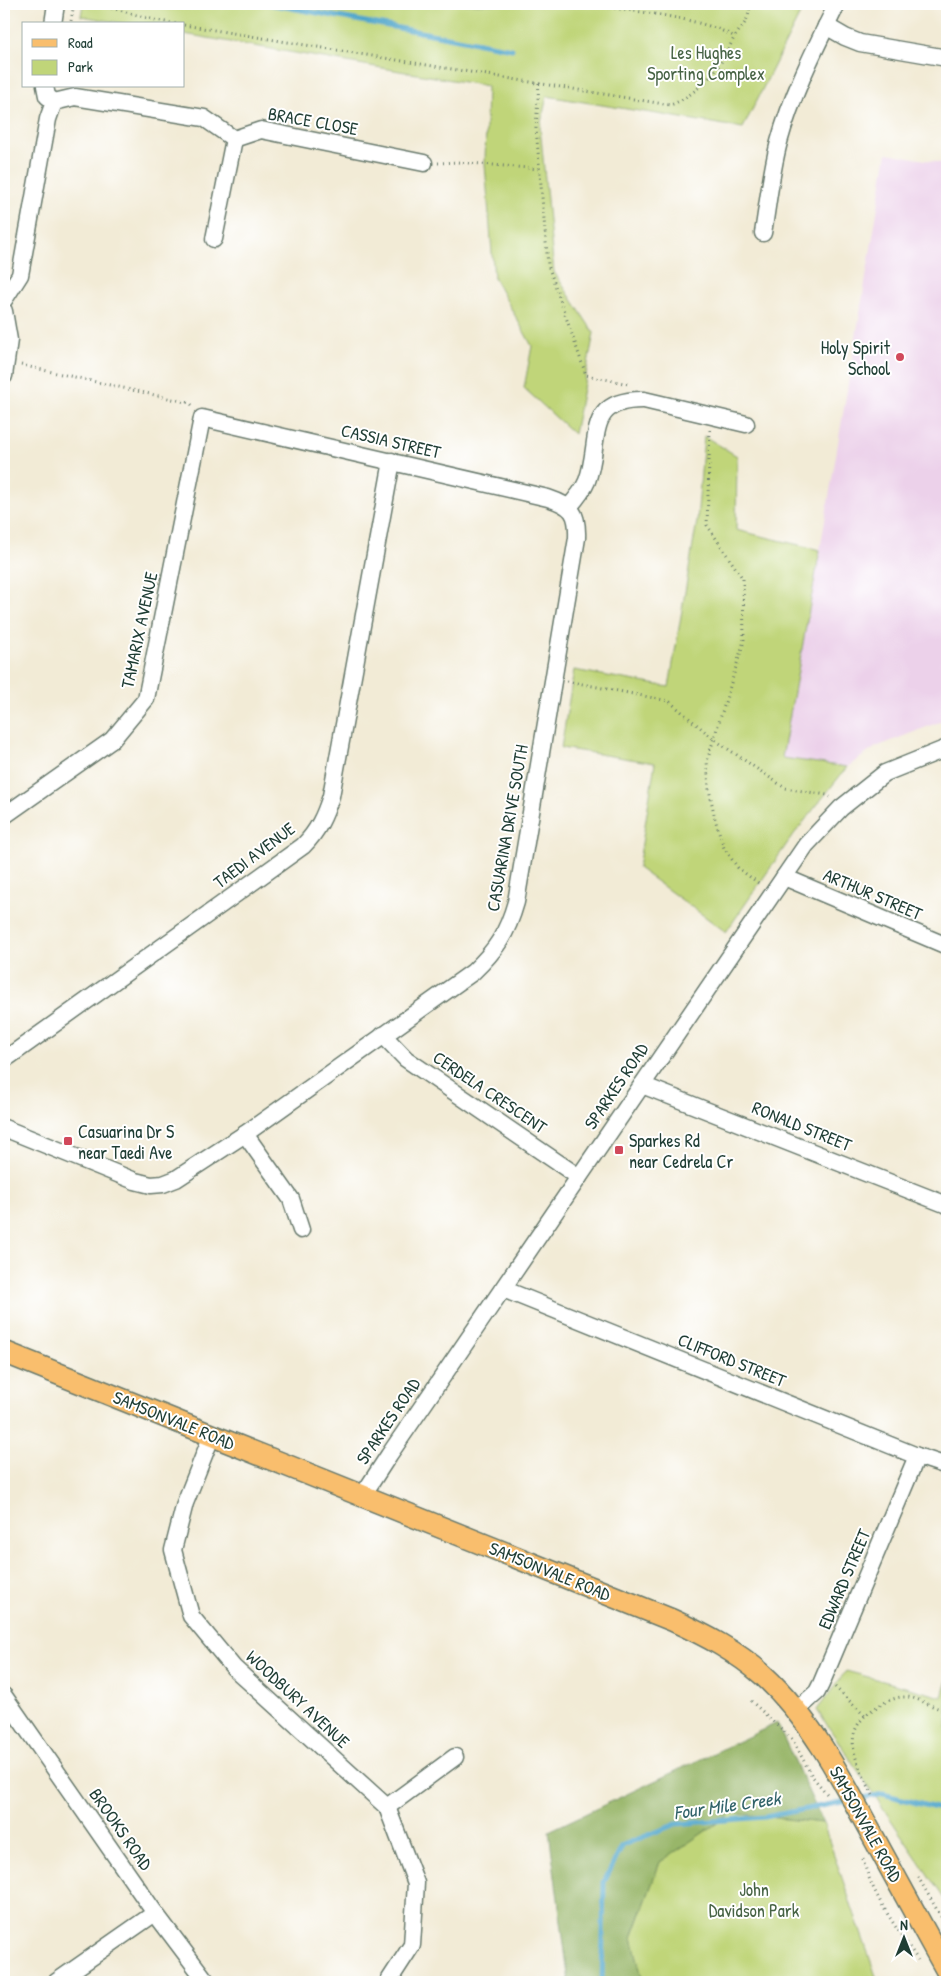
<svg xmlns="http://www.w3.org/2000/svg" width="951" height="1986" viewBox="0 0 951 1986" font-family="'Patrick Hand',sans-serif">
  <rect width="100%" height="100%" fill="#fff"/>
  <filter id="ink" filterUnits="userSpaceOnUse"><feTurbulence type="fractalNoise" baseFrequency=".02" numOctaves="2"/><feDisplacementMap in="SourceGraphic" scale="10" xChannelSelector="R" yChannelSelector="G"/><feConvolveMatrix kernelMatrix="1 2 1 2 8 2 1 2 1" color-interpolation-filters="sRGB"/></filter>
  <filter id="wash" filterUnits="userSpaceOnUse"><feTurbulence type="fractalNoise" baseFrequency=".0096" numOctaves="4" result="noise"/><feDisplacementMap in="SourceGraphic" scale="20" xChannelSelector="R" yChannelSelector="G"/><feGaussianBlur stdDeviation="1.12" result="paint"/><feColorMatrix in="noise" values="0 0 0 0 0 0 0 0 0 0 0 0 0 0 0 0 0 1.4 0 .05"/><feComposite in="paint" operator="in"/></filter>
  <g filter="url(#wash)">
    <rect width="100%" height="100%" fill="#f2ebd6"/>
    <path fill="#ecd1ea" d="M 887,153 L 947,164 L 947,719 L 876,747 L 847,767 L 782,758 L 820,550 Z"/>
    <g fill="#c0d579" stroke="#708956">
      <path d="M 83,4 L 805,4 L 743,128 L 547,96 L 540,127 L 554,272 L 594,333 L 574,434 L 524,388 L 532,346 L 494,278 L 485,164 L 487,86 L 184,34 L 184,24 L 127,24 L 81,16 Z"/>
      <path d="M 704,436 L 737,456 L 736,530 L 820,550 L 782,758 L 847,767 L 791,838 L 726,932 L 638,868 L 655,763 L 561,748 L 574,670 L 669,687 L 697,521 Z"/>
      <path d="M 846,1671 L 942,1697 L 947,1680 L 947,1903 L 817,1710 Z"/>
      <path d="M 732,1813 L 823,1823 L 878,1982 L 643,1982 L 632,1938 L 660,1862 Z"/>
    </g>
    <path fill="#98b669" stroke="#5c7a4e" d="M 777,1723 L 823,1823 L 732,1813 L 660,1862 L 632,1937 L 643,1982 L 569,1982 L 549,1831 Z"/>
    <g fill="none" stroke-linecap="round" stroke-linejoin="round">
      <g stroke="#4fa6cb" stroke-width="5">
        <path d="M 269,4 L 512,49"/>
        <path d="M 858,1799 L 883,1794 L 947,1811"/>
        <path d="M 602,1982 L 604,1882 L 623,1845 L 676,1824 L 765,1817 L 847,1801"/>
      </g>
    </g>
  </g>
  <g filter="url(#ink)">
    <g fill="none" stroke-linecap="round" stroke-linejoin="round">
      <defs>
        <g id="minor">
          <path d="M 53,24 L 56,4"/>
          <path d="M 826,26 L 845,37 L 860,43 L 947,58"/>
          <path d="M 54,102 L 75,97 L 204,118 L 234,139 L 261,130 L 424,163"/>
          <path d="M 763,233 C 768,203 771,172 779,142 C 792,94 815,49 837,4"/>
          <path d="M 214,239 L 234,139"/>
          <path d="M 4,300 L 20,275 L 48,119 L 54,102 L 47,96 L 45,86"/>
          <path d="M 4,311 L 9,340 L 4,376"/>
          <path d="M 569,507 C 576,499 583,491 587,481 C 602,441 583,399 644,400 L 746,424"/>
          <path d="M 4,816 L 112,740 L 146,699 L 202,418 L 548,498 C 572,506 578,512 577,538 L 516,902 C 507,934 496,950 473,972 L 245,1134 L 176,1179 L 163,1184 L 151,1185 L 135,1181 L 4,1128"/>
          <path d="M 784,877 L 947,946"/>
          <path d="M 383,1035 L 406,1059 L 579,1177"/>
          <path d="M 4,1060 L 303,846 C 318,831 325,815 331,796 L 392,461"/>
          <path d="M 642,1085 L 947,1205"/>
          <path d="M 245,1134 L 291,1199 L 301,1230"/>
          <path d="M 503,1289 L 917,1456 L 947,1466"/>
          <path d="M 212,1435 L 185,1503 L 173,1550 L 191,1616 L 234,1668 L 387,1807 L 416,1883 L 412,1945 L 388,1982"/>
          <path d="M 363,1495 L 389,1455 L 806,845 L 841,808 L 885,773 L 947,748"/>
          <path d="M 4,1696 L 155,1913 L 207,1982"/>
          <path d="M 796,1711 L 817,1692 L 821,1684 L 917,1456"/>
          <path d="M 387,1807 L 455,1757"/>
          <path d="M 56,1982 L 155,1913"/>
        </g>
        <path id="major" d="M 4,1352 L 672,1620 C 705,1635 736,1651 763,1675 C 810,1718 840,1775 870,1831 C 896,1878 921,1925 947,1971"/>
      </defs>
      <use href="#minor" stroke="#697a6d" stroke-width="19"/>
      <use href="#major" stroke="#697a6d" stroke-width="24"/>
      <g stroke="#697a6d" stroke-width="3" stroke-dasharray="1 4" stroke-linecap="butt">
        <path d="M 97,4 L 155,20 L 177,24"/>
        <path d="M 585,4 C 628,11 698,16 735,37"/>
        <path d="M 71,21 L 74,4"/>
        <path d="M 184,25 L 670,105 C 689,99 713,77 723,59 C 727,53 730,45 734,38 C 743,24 749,22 750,4"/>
        <path d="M 539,83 L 536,128 L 548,265 L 586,375 L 628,384"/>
        <path d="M 438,163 L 457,162 L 540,169"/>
        <path d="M 21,365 L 190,403 L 194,407"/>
        <path d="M 710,430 L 707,525 L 743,579 L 744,641 L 707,761 L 709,789 L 715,819 L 724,848 L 738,868 L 761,885"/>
        <path d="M 567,681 L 669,701 L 715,740 L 785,788 L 827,795 L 830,797"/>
        <path d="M 835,1687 L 865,1716"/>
        <path d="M 751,1701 L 792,1739 L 812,1776 L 827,1794"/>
        <path d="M 873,1795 C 857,1763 837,1733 875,1708 C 885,1702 896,1696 907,1697 C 921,1698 933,1709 947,1710"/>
        <path d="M 863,1859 C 872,1896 897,1928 918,1960"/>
        <path d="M 918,1877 L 947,1927"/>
      </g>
      <use href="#minor" stroke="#fff" stroke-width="16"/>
      <use href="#major" stroke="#f9be6d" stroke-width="21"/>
    </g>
  </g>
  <g fill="#d1495b" stroke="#fff" stroke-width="2">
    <circle cx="900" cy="357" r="5"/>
    <rect x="63" y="1136" width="10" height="10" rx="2.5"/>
    <rect x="614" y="1145" width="10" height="10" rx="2.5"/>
  </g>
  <g text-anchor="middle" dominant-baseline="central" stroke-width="4" stroke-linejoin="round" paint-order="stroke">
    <g font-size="18" fill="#476345" stroke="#fff">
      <text x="706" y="52">Les Hughes<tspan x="706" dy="21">Sporting Complex</tspan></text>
      <text x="754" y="1889">John<tspan x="754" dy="21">Davidson Park</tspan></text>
    </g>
    <g font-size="18" fill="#1f3d34" stroke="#fff">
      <text transform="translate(313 121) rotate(10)">BRACE CLOSE</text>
      <text transform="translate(391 441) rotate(13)">CASSIA STREET</text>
      <text transform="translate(139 630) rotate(-78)">TAMARIX AVENUE</text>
      <text transform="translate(507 828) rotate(-80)">CASUARINA DRIVE SOUTH</text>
      <text transform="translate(254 855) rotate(-37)">TAEDI AVENUE</text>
      <text transform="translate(873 894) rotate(23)">ARTHUR STREET</text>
      <text transform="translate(616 1086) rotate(-56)">SPARKES ROAD</text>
      <text transform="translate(490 1092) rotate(34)">CERDELA CRESCENT</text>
      <text transform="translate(802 1126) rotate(22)">RONALD STREET</text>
      <text transform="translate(732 1360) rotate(22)">CLIFFORD STREET</text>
      <text transform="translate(174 1420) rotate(22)">SAMSONVALE ROAD</text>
      <text transform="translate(388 1421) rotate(-56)">SPARKES ROAD</text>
      <text transform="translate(550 1571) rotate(22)">SAMSONVALE ROAD</text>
      <text transform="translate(844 1579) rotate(-67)">EDWARD STREET</text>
      <text transform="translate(298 1699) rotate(43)">WOODBURY AVENUE</text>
      <text transform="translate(866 1824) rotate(61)">SAMSONVALE ROAD</text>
      <text transform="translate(121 1829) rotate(55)">BROOKS ROAD</text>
    </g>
    <g font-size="18" fill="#1f3d34" stroke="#fff" text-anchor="start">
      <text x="890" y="347" text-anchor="end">Holy Spirit<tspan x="890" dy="21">School</tspan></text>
      <text x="78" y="1131">Casuarina Dr S<tspan x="78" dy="21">near Taedi Ave</tspan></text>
      <text x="629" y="1140">Sparkes Rd<tspan x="629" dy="21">near Cedrela Cr</tspan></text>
    </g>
    <g font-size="19" font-style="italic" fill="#306269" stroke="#fff">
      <text transform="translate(727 1805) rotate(-8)">Four Mile Creek</text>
    </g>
  </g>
  <rect width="951" height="1986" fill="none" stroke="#fff" stroke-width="20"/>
  <rect x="22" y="22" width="162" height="65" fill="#ffffff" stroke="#a5b1ae"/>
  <rect x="32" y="39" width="25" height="8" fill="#f9be6d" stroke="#a5b1ae"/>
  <text x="68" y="48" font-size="15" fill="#1f3d34">Road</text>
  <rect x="32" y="60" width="25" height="15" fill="#c0d579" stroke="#a5b1ae"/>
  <text x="68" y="72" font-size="15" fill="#1f3d34">Park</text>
  <g transform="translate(904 1938)" stroke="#ffffff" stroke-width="4" paint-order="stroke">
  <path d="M0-4L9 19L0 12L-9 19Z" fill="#1f3d34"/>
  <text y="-8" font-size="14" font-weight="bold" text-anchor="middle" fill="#1f3d34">N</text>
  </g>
</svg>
